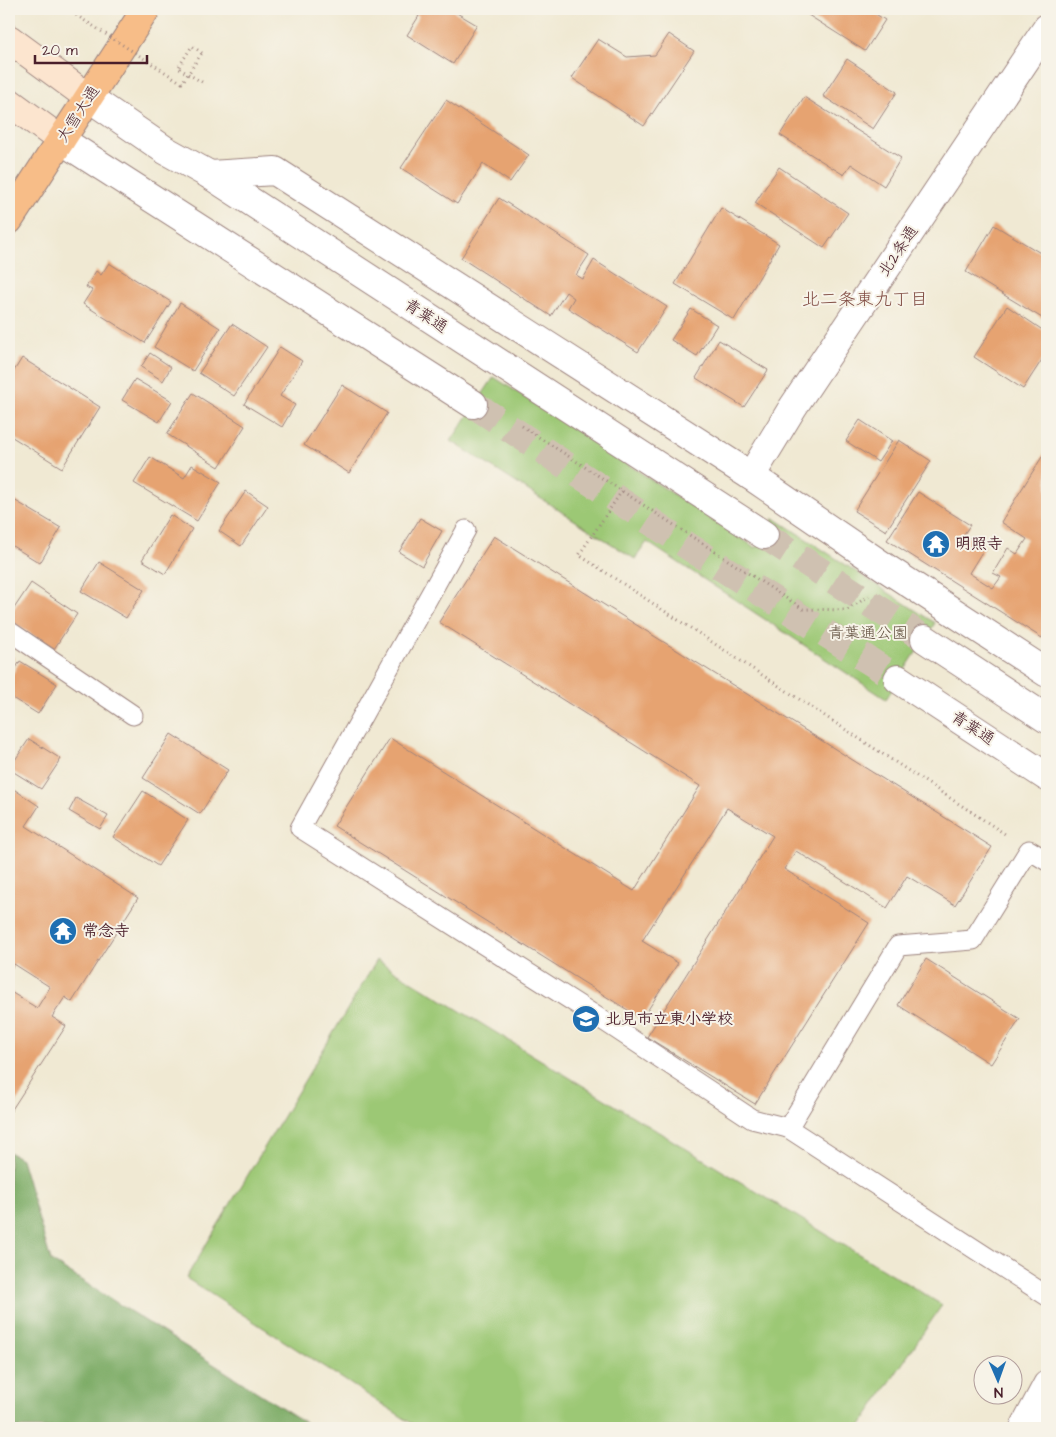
<svg xmlns="http://www.w3.org/2000/svg" width="1056" height="1437" viewBox="0 0 1056 1437" font-family="'Architects Daughter','Klee One',sans-serif">
  <rect width="100%" height="100%" fill="#f7f3e8"/>
  <filter id="ink" filterUnits="userSpaceOnUse"><feTurbulence type="fractalNoise" baseFrequency=".02" numOctaves="2"/><feDisplacementMap in="SourceGraphic" scale="10" xChannelSelector="R" yChannelSelector="G"/><feConvolveMatrix kernelMatrix="1 2 1 2 8 2 1 2 1" color-interpolation-filters="sRGB"/></filter>
  <filter id="wash" filterUnits="userSpaceOnUse"><feTurbulence type="fractalNoise" baseFrequency=".0096" numOctaves="4" result="noise"/><feDisplacementMap in="SourceGraphic" scale="20" xChannelSelector="R" yChannelSelector="G"/><feGaussianBlur stdDeviation="1.12" result="paint"/><feColorMatrix in="noise" values="0 0 0 0 0 0 0 0 0 0 0 0 0 0 0 0 0 1.4 0 .05"/><feComposite in="paint" operator="in"/></filter>
  <g filter="url(#wash)">
    <rect width="100%" height="100%" fill="#f0e9d3"/>
    <g fill="#9cc875" stroke="#737450">
      <path d="M 494,377 L 756,548 L 774,518 L 935,623 L 886,699 L 647,542 L 635,559 L 451,441 Z"/>
      <path d="M 377,960 L 942,1305 L 859,1428 L 419,1428 L 186,1278 Z"/>
    </g>
    <path fill="#7dac66" stroke="#646648" d="M 9,1152 L 21,1159 L 51,1261 L 314,1428 L 9,1428 Z"/>
    <g id="blocks">
      <g fill="#e6a371">
        <path d="M 408,9 L 450,9 L 477,25 L 453,64 L 407,35 L 419,16 Z"/>
        <path d="M 808,9 L 868,9 L 885,20 L 865,51 L 805,13 Z"/>
        <path d="M 669,34 L 694,51 L 644,126 L 572,78 L 598,39 L 627,57 L 655,55 Z"/>
        <path d="M 847,59 L 897,92 L 873,129 L 823,96 Z"/>
        <path d="M 804,97 L 901,158 L 884,186 L 851,164 L 844,175 L 780,135 Z"/>
        <path d="M 446,100 L 529,155 L 510,182 L 483,164 L 457,204 L 401,168 Z"/>
        <path d="M 779,167 L 848,213 L 824,248 L 755,203 Z"/>
        <path d="M 499,198 L 589,255 L 576,275 L 583,279 L 594,260 L 667,307 L 638,352 L 568,308 L 574,298 L 566,292 L 551,316 L 461,258 Z"/>
        <path d="M 721,208 L 779,244 L 734,320 L 675,284 Z"/>
        <path d="M 994,225 L 1047,257 L 1047,321 L 966,272 Z"/>
        <path d="M 109,263 L 171,302 L 145,343 L 83,304 L 92,290 L 86,287 L 96,271 L 101,275 Z"/>
        <path d="M 180,303 L 220,328 L 193,371 L 154,347 Z"/>
        <path d="M 1007,306 L 1047,333 L 1047,352 L 1023,389 L 974,357 Z"/>
        <path d="M 691,309 L 717,325 L 697,356 L 671,340 Z"/>
        <path d="M 232,324 L 267,347 L 234,396 L 199,373 Z"/>
        <path d="M 719,340 L 768,370 L 744,407 L 696,378 Z"/>
        <path d="M 280,347 L 302,361 L 280,396 L 295,405 L 282,427 L 244,404 Z"/>
        <path d="M 150,353 L 171,367 L 163,381 L 141,367 Z"/>
        <path d="M 22,358 L 100,407 L 62,468 L 9,435 L 9,379 Z"/>
        <path d="M 135,379 L 172,401 L 159,422 L 122,400 Z"/>
        <path d="M 342,385 L 387,413 L 349,473 L 304,445 Z"/>
        <path d="M 193,393 L 245,426 L 219,467 L 167,434 Z"/>
        <path d="M 860,420 L 892,441 L 878,462 L 846,441 Z"/>
        <path d="M 899,440 L 931,461 L 886,531 L 854,511 Z"/>
        <path d="M 1047,449 L 1047,629 L 1042,638 L 887,540 L 918,492 L 970,525 L 964,534 L 985,547 L 969,573 L 993,588 L 1001,577 L 993,573 L 1008,548 L 1017,554 L 1027,539 L 1001,522 Z"/>
        <path d="M 150,457 L 184,478 L 192,465 L 221,482 L 197,521 L 134,483 Z"/>
        <path d="M 246,491 L 268,506 L 241,546 L 219,531 Z"/>
        <path d="M 9,497 L 61,528 L 40,563 L 9,544 Z"/>
        <path d="M 170,515 L 192,529 L 165,574 L 142,560 Z"/>
        <path d="M 420,518 L 442,531 L 422,566 L 399,552 Z"/>
        <path d="M 494,536 L 992,847 L 955,905 L 907,876 L 887,908 L 796,851 L 784,869 L 869,923 L 755,1104 L 647,1037 L 773,836 L 727,808 L 642,941 L 678,963 L 642,1019 L 334,826 L 390,738 L 634,891 L 700,786 L 439,622 Z"/>
        <path d="M 99,562 L 144,590 L 126,618 L 81,591 Z"/>
        <path d="M 31,583 L 77,614 L 54,649 L 9,620 L 9,616 Z"/>
        <path d="M 9,654 L 14,658 L 9,667 Z"/>
        <path d="M 20,661 L 57,684 L 38,714 L 9,696 L 9,680 Z"/>
        <path d="M 171,734 L 228,770 L 200,814 L 143,778 Z"/>
        <path d="M 29,739 L 61,759 L 41,789 L 9,769 Z"/>
        <path d="M 9,786 L 39,806 L 26,826 L 138,898 L 72,1002 L 65,997 L 52,1017 L 66,1026 L 9,1114 L 9,991 L 37,1008 L 50,987 L 14,964 L 9,973 Z"/>
        <path d="M 143,791 L 188,820 L 158,866 L 113,837 Z"/>
        <path d="M 76,798 L 108,816 L 100,829 L 69,811 Z"/>
        <path d="M 926,959 L 1020,1019 L 991,1064 L 898,1005 Z"/>
      </g>
    </g>
  </g>
  <g filter="url(#ink)">
    <use href="#blocks" fill-opacity="0" stroke="#9d847f" stroke-width="1"/>
    <g fill="none" stroke-linecap="round" stroke-linejoin="round">
      <g stroke="#cfc1b1" stroke-width="28" stroke-dasharray="28 14" stroke-linecap="butt">
        <path d="M 473,404 L 691,548 L 898,679"/>
        <path d="M 764,535 L 925,639"/>
      </g>
      <defs>
        <g id="service">
          <path d="M 466,530 L 300,828 L 607,1023 L 752,1119 L 788,1128"/>
          <path d="M 9,631 L 133,715"/>
          <path d="M 1047,861 L 1029,850 L 973,940 L 898,946 L 788,1128 L 1047,1296"/>
        </g>
        <path id="minor" d="M 751,476 L 793,407 L 1047,28"/>
        <g id="tertiary">
          <path d="M 88,97 L 165,150 L 210,175 L 764,535"/>
          <path d="M 61,140 L 473,404"/>
          <path d="M 210,175 L 275,171 L 751,476 L 889,570 L 1047,673"/>
          <path d="M 925,639 L 1047,719"/>
          <path d="M 898,679 L 1047,777"/>
          <path d="M 1024,1428 L 1047,1385"/>
        </g>
        <g id="secondary">
          <path d="M 9,39 L 88,97"/>
          <path d="M 9,102 L 61,140"/>
        </g>
        <path id="trunk" d="M 9,220 L 146,9"/>
      </defs>
      <use href="#service" stroke="#9d847f" stroke-width="21"/>
      <use href="#minor" stroke="#9d847f" stroke-width="30"/>
      <use href="#tertiary" stroke="#9d847f" stroke-width="30"/>
      <use href="#secondary" stroke="#9d847f" stroke-width="30"/>
      <use href="#trunk" stroke="#9d847f" stroke-width="30"/>
      <g stroke="#9d847f" stroke-width="3" stroke-dasharray="1 4" stroke-linecap="butt">
        <path d="M 76,15 L 80,9"/>
        <path d="M 202,53 L 192,46 L 178,68 L 202,82"/>
        <path d="M 522,426 L 803,609 L 847,610 L 869,596"/>
        <path d="M 622,491 L 579,555 L 1005,834"/>
      </g>
      <use href="#service" stroke="#fff" stroke-width="19"/>
      <use href="#minor" stroke="#fff" stroke-width="28"/>
      <use href="#tertiary" stroke="#fff" stroke-width="28"/>
      <use href="#secondary" stroke="#fce5cf" stroke-width="28"/>
      <use href="#trunk" stroke="#f7bd88" stroke-width="28"/>
      <path stroke="#9d847f" stroke-width="3" stroke-dasharray="1 4" stroke-linecap="butt" d="M 76,15 L 182,83 L 202,53"/>
    </g>
  </g>
  <defs>
    <symbol id="temple-disc" viewBox="-11 -11 22 22"><circle r="9.5" fill="#1f6fb2" stroke="#f7f3e8"/><path d="M0-6L5-2H3V0L6.5 2.5H4V6H1.5V3h-3V6H-4V2.5H-6.5L-3 0V-2H-5Z" fill="#fff"/></symbol>
    <symbol id="school-disc" viewBox="-11 -11 22 22"><circle r="9.5" fill="#1f6fb2" stroke="#f7f3e8"/><path d="M0-5L7-2L0 1L-7-2ZM-4 1L0 2.5L4 1V4Q0 6-4 4Z" fill="#fff"/></symbol>
  </defs>
  <g fill-rule="evenodd">
    <use href="#temple-disc" x="920" y="528" width="32" height="32"/>
    <use href="#temple-disc" x="47" y="915" width="32" height="32"/>
    <use href="#school-disc" x="570" y="1003" width="32" height="32"/>
  </g>
  <g text-anchor="middle" dominant-baseline="central" stroke-width="4" stroke-linejoin="round" paint-order="stroke">
    <g font-size="16" fill="#4a1f2b" stroke="#f7f3e8">
      <text transform="translate(78 114) rotate(-57)">大雪大通</text>
      <text transform="translate(898 251) rotate(-56)">北2条通</text>
      <text transform="translate(426 316) rotate(33)">青葉通</text>
      <text transform="translate(973 728) rotate(33)">青葉通</text>
    </g>
    <g font-size="16" font-weight="bold" fill="#4a1f2b" stroke="#f7f3e8" text-anchor="start">
      <text x="955" y="544">明照寺</text>
      <text x="82" y="931">常念寺</text>
      <text x="605" y="1019">北見市立東小学校</text>
    </g>
    <g font-size="16" fill="#635241" stroke="#f7f3e8">
      <text x="868" y="633">青葉通公園</text>
    </g>
    <g font-size="18" fill="#814d44" stroke="#f7f3e8">
      <text x="865" y="299">北二条東九丁目</text>
    </g>
  </g>
  <rect width="1056" height="1437" fill="none" stroke="#f7f3e8" stroke-width="30"/>
  <g transform="translate(998 1380) rotate(178)"><circle r="24" fill="#f7f3e8" stroke="#b29e9c"/>
  <path d="M0-4L9 19L0 12L-9 19Z" fill="#1f6fb2"/>
  <text y="-8" font-size="14" font-weight="bold" text-anchor="middle" fill="#4a1f2b">N</text>
  </g>
  <path d="M35 55v8h112v-8" fill="none" stroke="#4a1f2b" stroke-width="2.5"/>
  <text x="42" y="55" font-size="15" fill="#4a1f2b" stroke="#f7f3e8" stroke-width="4" paint-order="stroke">20 m</text>
</svg>
